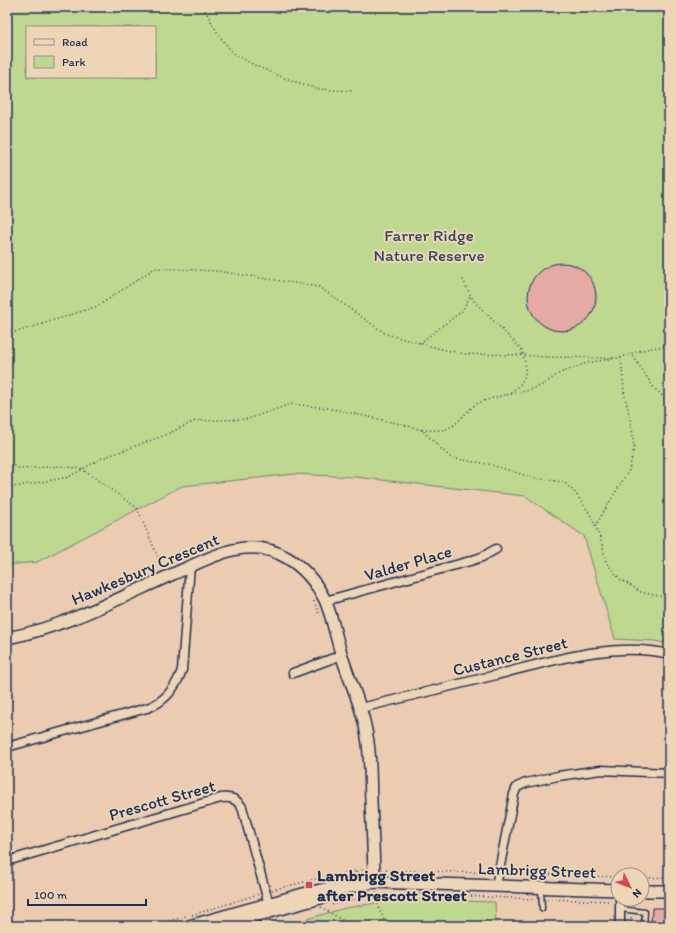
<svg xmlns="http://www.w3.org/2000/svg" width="676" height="933" viewBox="0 0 676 933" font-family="Itim,sans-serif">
  <rect width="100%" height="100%" fill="#ebccb1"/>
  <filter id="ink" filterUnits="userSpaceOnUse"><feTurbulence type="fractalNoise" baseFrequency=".025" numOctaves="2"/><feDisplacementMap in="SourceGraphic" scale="8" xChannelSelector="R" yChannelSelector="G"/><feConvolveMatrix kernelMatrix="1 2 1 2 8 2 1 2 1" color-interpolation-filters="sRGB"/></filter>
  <g filter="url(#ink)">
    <g fill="#bfd88f" stroke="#6d8476" fill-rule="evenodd">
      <path d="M 7,7 L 669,7 L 669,644 L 655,641 L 615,639 L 584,536 L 525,496 L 355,477 L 294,474 L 182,486 L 37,562 L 7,565 ZM 27,27 L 155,27 L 155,77 L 27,77 Z"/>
      <path d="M 400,899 L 495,902 L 496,926 L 283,926 L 345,908 Z"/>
    </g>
    <g fill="#e4aaa3" stroke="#1b2f5e">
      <circle cx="562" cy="297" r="34"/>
      <path d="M 652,908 L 665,908 L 664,926 L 651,926 Z"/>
    </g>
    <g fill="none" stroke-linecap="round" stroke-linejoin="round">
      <defs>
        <g id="lane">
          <path d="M 541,888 L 542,909"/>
          <path d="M 620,909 L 645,912 L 644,926"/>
        </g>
        <g id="street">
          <path d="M 325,601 L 470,561 L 482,557 L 496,549"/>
          <path d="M 293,673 L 342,655"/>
          <path d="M 361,708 C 406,697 451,686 496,675 C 552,661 611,641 669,654"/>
          <path d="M 7,747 L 147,708 C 165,702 176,687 182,670 L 190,566"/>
          <path d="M 7,861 L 221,798 C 232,797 236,799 242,807 L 270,908"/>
          <path d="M 496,886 L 514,794 L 517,787 L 526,783 L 558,776 L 601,770 L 669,773"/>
          <path d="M 620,899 L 620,926"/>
        </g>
        <g id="secondary">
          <path d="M 7,638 C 65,627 119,598 173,574 C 192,566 212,555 233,550 C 274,540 307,565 325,600 C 331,613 336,637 341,653 C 348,678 360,701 365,726 C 371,751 370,776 371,801 C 372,828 374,855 374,882"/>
          <path d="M 642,891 L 669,891"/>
          <path d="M 189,926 L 303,894 L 329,888 L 335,890"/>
          <path d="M 218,926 L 328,896 L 335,890 L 374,882 L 618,890"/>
        </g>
      </defs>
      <use href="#lane" stroke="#1b2f5e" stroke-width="7"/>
      <use href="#street" stroke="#1b2f5e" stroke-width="11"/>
      <use href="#secondary" stroke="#1b2f5e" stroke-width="14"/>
      <g stroke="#1b2f5e" stroke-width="1.5" stroke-dasharray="1 3" stroke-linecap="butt">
        <path d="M 203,7 L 220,37 L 233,53 L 254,65 L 282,77 L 317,89 L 354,91"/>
        <path d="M 7,332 L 17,332 L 98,306 L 155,268 L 217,271 L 319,287 L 386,334 L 441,349 L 464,354 L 524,355 L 542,357 L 620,358 C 636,351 652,347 669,346"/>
        <path d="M 420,343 L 462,311 L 470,296"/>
        <path d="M 631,353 L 654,388 L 669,402"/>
        <path d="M 507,395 L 526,391 L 542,385 L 560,373 L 587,363 L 614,358"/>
        <path d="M 422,430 C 430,430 439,431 446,429 C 459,425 466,410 478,403 C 485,400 494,398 501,396 C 526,388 529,372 522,350 L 473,300 L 462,278"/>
        <path d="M 7,463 L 21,469 L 61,466 L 82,469 L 109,488 L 137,508 L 163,569"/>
        <path d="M 7,488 L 69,477 L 100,459 L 163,436 L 195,421 L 248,419 L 291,404 L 328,408 L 401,424 L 422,430 L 451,458 L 488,464 L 534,478 L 564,482 L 577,495 L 590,514 L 601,540 L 606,562 L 620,579 L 641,592 L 659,596 L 669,597"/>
        <path d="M 595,526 L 629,470 L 634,448 L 632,427 L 624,392 L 621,357"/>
        <path d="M 314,601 L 320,616"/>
        <path d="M 382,870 L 490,873"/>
        <path d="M 356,872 L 359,876"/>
        <path d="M 506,873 L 618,877"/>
        <path d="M 642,878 L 669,877"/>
        <path d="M 272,890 L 332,875 L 364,870"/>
        <path d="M 376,892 L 379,909 L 387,926"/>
        <path d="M 547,899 L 611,901"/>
        <path d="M 332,905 L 361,898 L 415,894 L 535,899"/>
        <path d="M 632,905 L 632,899"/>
        <path d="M 321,907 L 352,926"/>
        <path d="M 192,915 L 259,894"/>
        <path d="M 154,926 L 186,916"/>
        <path d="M 259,926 L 277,921"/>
        <path d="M 631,926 L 631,917"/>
        <path d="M 666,926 L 667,900"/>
      </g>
      <use href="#lane" stroke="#edd5b5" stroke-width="4"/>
      <use href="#street" stroke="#edd5b5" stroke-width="8"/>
      <use href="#secondary" stroke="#edd5b5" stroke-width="11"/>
    </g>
  </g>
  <rect fill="#d1495b" stroke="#edd5b5" stroke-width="1.5" x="305" y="881" width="8" height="8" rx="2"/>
  <g text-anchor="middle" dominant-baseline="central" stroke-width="4" stroke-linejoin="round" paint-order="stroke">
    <g font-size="17" fill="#344865" stroke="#edd5b5">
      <text x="429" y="235">Farrer Ridge<tspan x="429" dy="20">Nature Reserve</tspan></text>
    </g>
    <g font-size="17" fill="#1b2f5e" stroke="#edd5b5">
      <text transform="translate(408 563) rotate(-16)">Valder Place</text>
      <text transform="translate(145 569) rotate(-23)">Hawkesbury Crescent</text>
      <text transform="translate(510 656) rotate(-14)">Custance Street</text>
      <text transform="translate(162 800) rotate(-16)">Prescott Street</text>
      <text transform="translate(537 870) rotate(2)">Lambrigg Street</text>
    </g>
    <g font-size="17" font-weight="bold" fill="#1b2f5e" stroke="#edd5b5" text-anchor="start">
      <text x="317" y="875">Lambrigg Street<tspan x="317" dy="20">after Prescott Street</tspan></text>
    </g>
  </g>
  <rect width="676" height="933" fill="none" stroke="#edd5b5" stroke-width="24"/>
  <rect x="12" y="12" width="652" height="909" fill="none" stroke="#1b2f5e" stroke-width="1.5" filter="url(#ink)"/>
  <rect x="26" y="26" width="130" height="52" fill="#edd5b5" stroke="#999392"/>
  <rect x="34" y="39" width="20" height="6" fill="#edd5b5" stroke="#999392"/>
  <text x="62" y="46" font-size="12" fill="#1b2f5e">Road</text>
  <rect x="34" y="56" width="20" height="12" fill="#bfd88f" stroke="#999392"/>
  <text x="62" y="66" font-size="12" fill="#1b2f5e">Park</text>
  <g transform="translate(630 887) rotate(133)"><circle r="19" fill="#edd5b5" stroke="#999392"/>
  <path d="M0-3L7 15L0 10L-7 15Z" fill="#d1495b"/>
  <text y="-6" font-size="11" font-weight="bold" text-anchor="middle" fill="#1b2f5e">N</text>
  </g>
  <path d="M28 899v6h118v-6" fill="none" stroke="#1b2f5e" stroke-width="2"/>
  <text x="34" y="899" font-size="12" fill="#1b2f5e" stroke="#edd5b5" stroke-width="3" paint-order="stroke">100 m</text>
</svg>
